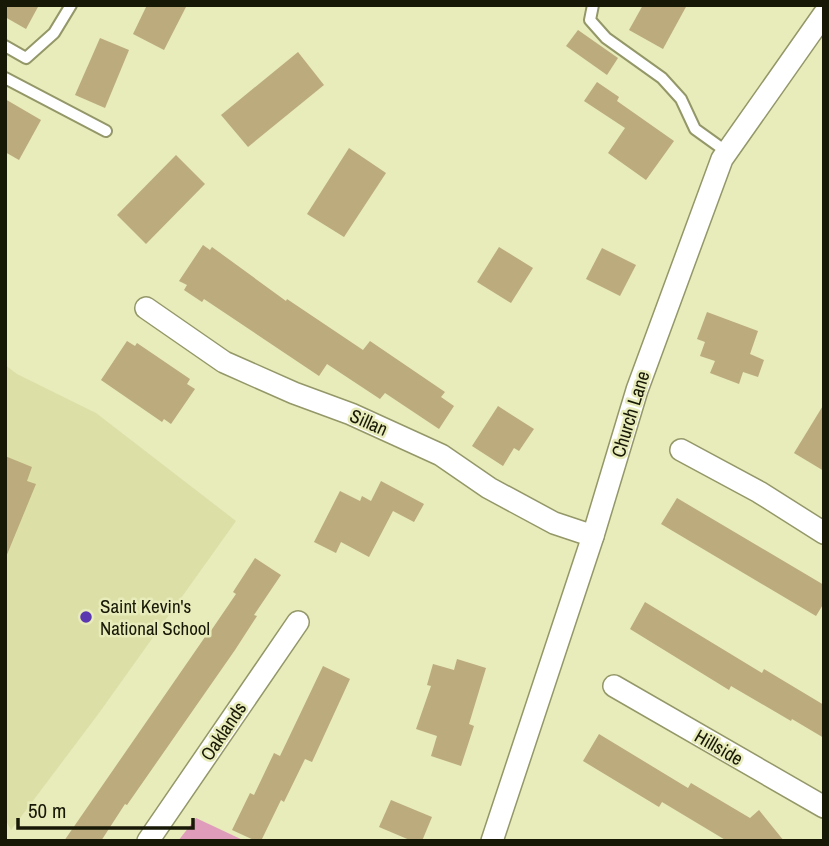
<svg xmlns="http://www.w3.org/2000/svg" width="829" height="846" viewBox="0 0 829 846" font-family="'Archivo Narrow',sans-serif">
  <rect width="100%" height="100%" fill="#e8ebba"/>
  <path fill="#dce0a7" d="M 5,365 L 17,374 L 96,413 L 236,521 L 99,713 L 11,830 L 5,819 Z"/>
  <path fill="#e09dbb" d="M 196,818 L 245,841 L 178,841 Z"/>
  <g fill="#bbab7d">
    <path d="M 5,5 L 39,5 L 26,29 L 5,17 Z"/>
    <path d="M 147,5 L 187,5 L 164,50 L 133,34 Z"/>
    <path d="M 643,5 L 687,5 L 663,49 L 629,30 Z"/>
    <path d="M 578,30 L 618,58 L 607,75 L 566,46 Z"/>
    <path d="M 100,38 L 129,50 L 105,108 L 75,95 Z"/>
    <path d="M 298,52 L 324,85 L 248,147 L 221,115 Z"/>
    <path d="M 597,82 L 619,97 L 617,101 L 674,141 L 646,180 L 608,153 L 625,128 L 584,101 Z"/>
    <path d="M 5,99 L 41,120 L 19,160 L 5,152 Z"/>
    <path d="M 349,148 L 386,173 L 344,237 L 307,214 Z"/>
    <path d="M 176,155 L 205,184 L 146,244 L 117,215 Z"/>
    <path d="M 203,245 L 210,250 L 212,247 L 286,301 L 287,299 L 363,350 L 370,341 L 445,392 L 441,397 L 454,406 L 439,429 L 385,393 L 380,399 L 327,364 L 319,376 L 204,299 L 202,302 L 184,290 L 187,285 L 179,281 Z"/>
    <path d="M 499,247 L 533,268 L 511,303 L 477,282 Z"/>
    <path d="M 602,248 L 636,265 L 620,296 L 586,279 Z"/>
    <path d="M 707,312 L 758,331 L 750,354 L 764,360 L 758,377 L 743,372 L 739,384 L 710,373 L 715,361 L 700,356 L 705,342 L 697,339 Z"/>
    <path d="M 127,341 L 135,346 L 137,343 L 190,379 L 187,384 L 195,389 L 171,424 L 164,419 L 162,422 L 101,380 Z"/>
    <path d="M 824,404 L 824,471 L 794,453 Z"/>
    <path d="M 498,406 L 534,429 L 519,451 L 514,448 L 503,466 L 472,446 Z"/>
    <path d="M 5,456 L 32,467 L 27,481 L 36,484 L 6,557 Z"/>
    <path d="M 381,481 L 424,504 L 414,522 L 393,511 L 369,557 L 341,542 L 336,553 L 314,542 L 340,491 L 360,501 L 362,496 L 371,501 Z"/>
    <path d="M 677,498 L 824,585 L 824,603 L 816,616 L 661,524 Z"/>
    <path d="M 255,558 L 281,575 L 254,615 L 257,616 L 235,650 L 127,805 L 125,804 L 101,841 L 64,841 L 205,637 L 206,638 L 236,594 L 233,592 Z"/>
    <path d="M 645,602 L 762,673 L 764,669 L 824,705 L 824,738 L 792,719 L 791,721 L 731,686 L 729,690 L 630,629 Z"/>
    <path d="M 457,659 L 486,668 L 469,724 L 474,726 L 461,766 L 431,756 L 437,736 L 416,729 L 431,686 L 427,685 L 433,664 L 454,670 Z"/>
    <path d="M 323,666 L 350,679 L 312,762 L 305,759 L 284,802 L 281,800 L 261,841 L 256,841 L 232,830 L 250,793 L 254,795 L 274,753 L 280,756 Z"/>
    <path d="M 599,734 L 688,788 L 691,783 L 750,818 L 759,810 L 784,841 L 727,841 L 662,802 L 659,807 L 583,761 Z"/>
    <path d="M 391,800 L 432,817 L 422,841 L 412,841 L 379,827 Z"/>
  </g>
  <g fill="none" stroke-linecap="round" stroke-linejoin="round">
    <defs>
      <g id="lane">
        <path d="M 593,5 L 590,20 L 606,38 L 662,78 L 681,99 L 695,129 L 727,152"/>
        <path d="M 5,46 L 26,58 L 54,33 L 71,5"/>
        <path d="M 5,78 L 106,131"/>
      </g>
      <g id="street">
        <path d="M 146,308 L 224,362 L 294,393 L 351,414 L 441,455 L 489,488 L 554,523 L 593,536"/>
        <path d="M 681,450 L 759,492 L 824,533"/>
        <path d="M 614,686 L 824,807"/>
        <path d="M 148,841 L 298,622"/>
        <path d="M 492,841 L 593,536 L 637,390 L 722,159 L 824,14"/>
      </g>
    </defs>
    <use href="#lane" stroke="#949768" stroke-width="14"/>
    <use href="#street" stroke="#949768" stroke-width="24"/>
    <use href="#lane" stroke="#fff" stroke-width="10"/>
    <use href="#street" stroke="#fff" stroke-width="21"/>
  </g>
  <circle fill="#5c38b0" stroke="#e8ebba" stroke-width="2.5" cx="86" cy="617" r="7"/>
  <g text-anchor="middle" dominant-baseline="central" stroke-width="5" stroke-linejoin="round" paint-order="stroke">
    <g font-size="19" fill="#171806" stroke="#e8ebba">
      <text transform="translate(630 414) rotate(-73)">Church Lane</text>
      <text transform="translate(369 422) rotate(24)">Sillan</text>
      <text transform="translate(223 731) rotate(-56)">Oaklands</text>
      <text transform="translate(719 747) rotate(30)">Hillside</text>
    </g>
    <g font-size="19" fill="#171806" stroke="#e8ebba" text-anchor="start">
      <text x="100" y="606">Saint Kevin's<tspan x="100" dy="22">National School</tspan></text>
    </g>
  </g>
  <rect width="829" height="846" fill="none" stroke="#171806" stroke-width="14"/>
  <path d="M18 818v10h175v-10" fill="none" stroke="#171806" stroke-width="3.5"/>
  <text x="28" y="818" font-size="21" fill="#171806" stroke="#e8ebba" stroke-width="5" paint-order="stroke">50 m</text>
</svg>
